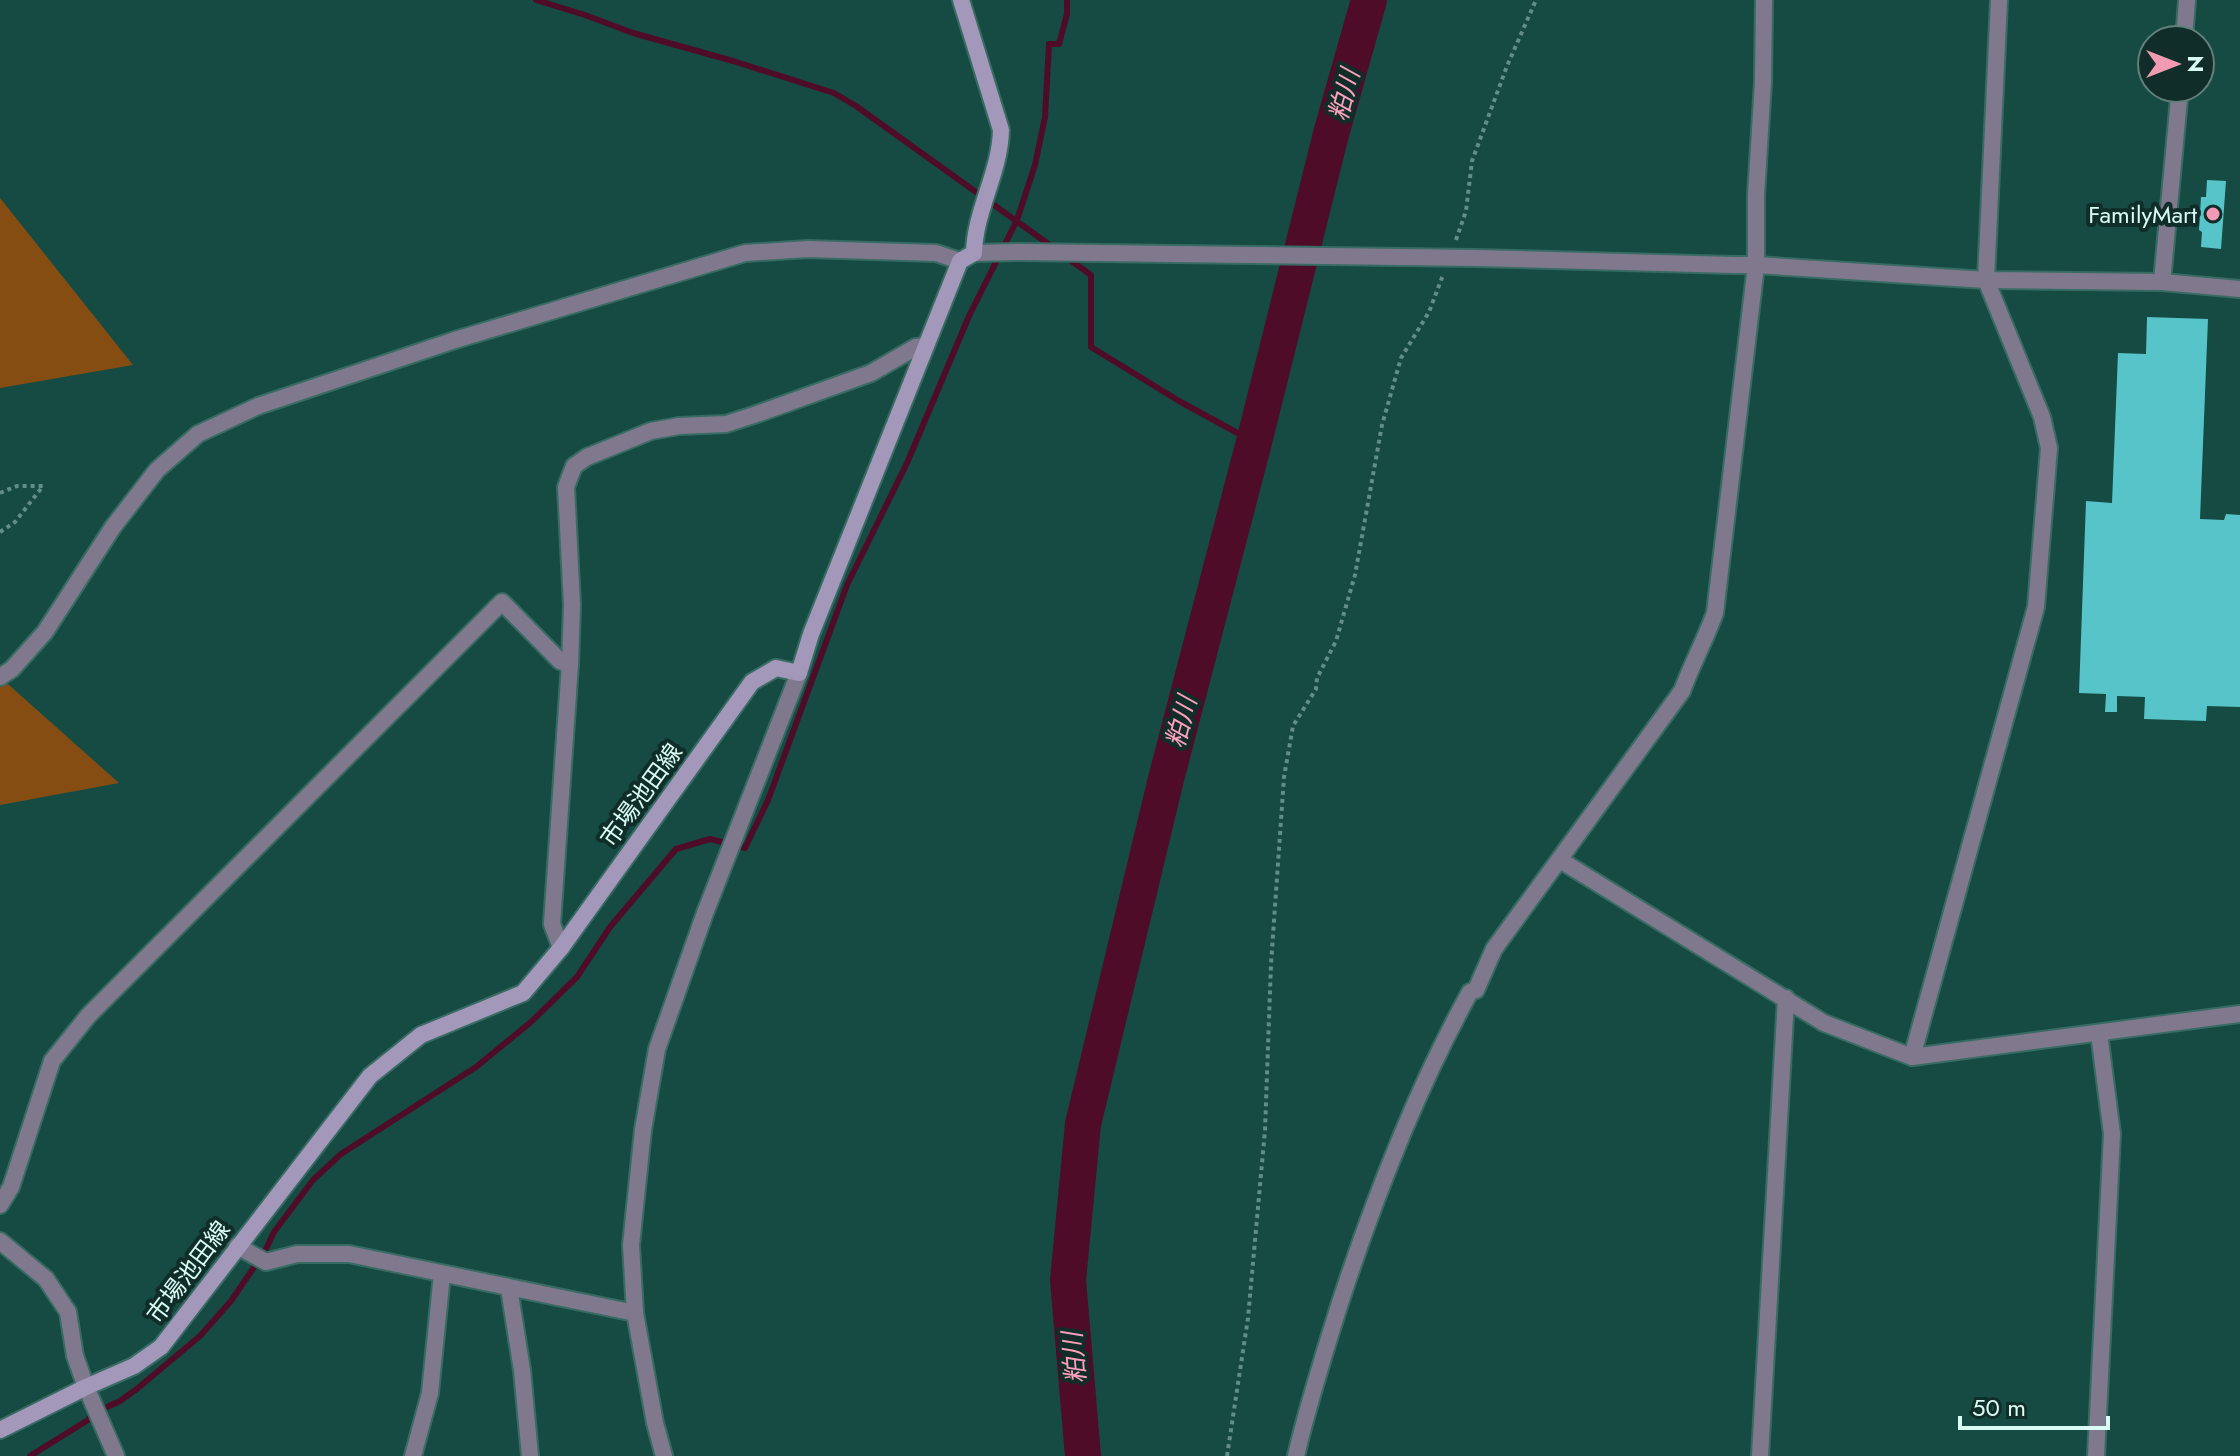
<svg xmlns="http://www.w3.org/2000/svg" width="2240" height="1456" viewBox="0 0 2240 1456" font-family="Jost,'Noto Sans JP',sans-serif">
  <rect width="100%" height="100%" fill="#154b43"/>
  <g fill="#854d12">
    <path d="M 0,198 L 133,365 L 0,388 Z"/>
    <path d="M 0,677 L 119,783 L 0,805 Z"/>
  </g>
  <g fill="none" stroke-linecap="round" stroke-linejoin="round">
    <g stroke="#4e0c28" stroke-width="6">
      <path d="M 536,0 L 585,15 L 633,33 L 733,61 L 834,93 L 856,106 L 1054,248"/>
      <path d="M 1066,257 L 1091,275 L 1091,347 L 1179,401 L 1254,442"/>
      <path d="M 30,1456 L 88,1420 L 92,1414 L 120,1401 L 138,1388 L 200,1336 L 231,1301 L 265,1251 L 274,1232 L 313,1180 L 341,1154 L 476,1067 L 531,1022 L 577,977 L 610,927 L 676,849 L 710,839 L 745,848 L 768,800 L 847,585 L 907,463 L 969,316 L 1017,220 L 1035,165 L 1045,117 L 1049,44 L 1059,44 L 1067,14 L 1067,0"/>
    </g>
    <path stroke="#4e0c28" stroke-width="36" d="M 1083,1456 L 1068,1280 L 1083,1124 L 1166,779 L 1254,442 L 1331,134 L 1369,0"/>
  </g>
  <g fill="#57c4ca">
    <path d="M 2207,180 L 2226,181 L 2221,249 L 2201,247 L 2202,232 L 2199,230 L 2201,197 L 2206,197 Z"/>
    <path d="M 2147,317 L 2208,319 L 2200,519 L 2224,520 L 2226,514 L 2240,515 L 2240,707 L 2207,706 L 2206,721 L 2144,719 L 2145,697 L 2117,696 L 2117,712 L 2105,712 L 2106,694 L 2079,693 L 2086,501 L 2112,503 L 2118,353 L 2146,354 Z"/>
  </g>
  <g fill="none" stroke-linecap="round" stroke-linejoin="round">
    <defs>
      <g id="minor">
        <path d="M 2184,40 L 2187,0"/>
        <path d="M 2162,282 L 2180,88"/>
        <path d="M 1560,860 L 1824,1023 L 1912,1057 L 2240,1014"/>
        <path d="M 561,948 L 552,924 L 570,664 L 572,605 L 566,487 L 574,466 L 587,457 L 651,431 L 679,426 L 726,424 L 757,414 L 871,373 L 916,347 L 926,346"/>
        <path d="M 1912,1057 L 2036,607 L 2049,448 L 2042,417 L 1986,280 L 1999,0"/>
        <path d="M 0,1205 L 11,1187 L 52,1061 L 88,1016 L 502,602 L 560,661 L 570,664"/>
        <path d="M 0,1241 L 46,1279 L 68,1312 L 75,1356 L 86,1387 L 116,1456"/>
        <path d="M 237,1246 L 266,1262 L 297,1254 L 349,1254 L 635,1313"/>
        <path d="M 509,1288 L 522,1370 L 530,1456"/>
        <path d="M 413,1456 L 430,1393 L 442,1274"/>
        <path d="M 1296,1456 C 1308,1404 1324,1354 1340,1303 C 1375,1196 1416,1090 1470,992 L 1476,990 L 1494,949 L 1682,691 C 1692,664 1705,640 1715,613 L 1756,265 L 1756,195 L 1763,82 L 1764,0"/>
        <path d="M 1760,1456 L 1786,998"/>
        <path d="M 2096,1456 L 2112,1134 L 2099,1033"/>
      </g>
      <g id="tertiary">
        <path d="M 974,253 L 1020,252"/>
        <path d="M 1733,265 L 1756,265 L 1986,280 L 2162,282 L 2240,289"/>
        <path d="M 0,677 L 12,669 L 45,632 L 113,527 L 157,470 L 198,434 L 258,406 L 455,340 L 745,253 L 808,249 L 936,253 L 960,261"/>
        <path d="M 664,1456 L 655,1423 L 635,1313 L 631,1245 L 643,1130 L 657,1049 L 705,913 L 799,673"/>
      </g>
      <path id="secondary" d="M 0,1430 L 86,1387 L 134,1366 L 161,1347 L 370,1076 L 421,1035 L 523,993 L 561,948 L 752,682 L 776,668 L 799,673 L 811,634 L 960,261 L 974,253 C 975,210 1000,173 1001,130 L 961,0"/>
    </defs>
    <use href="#minor" stroke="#386b63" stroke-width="20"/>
    <use href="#tertiary" stroke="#386b63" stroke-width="20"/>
    <use href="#secondary" stroke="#386b63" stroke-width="20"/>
    <g stroke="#618f87" stroke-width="4" stroke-dasharray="4 4" stroke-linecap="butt">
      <path d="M 1456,240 L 1466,211 L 1472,161 L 1507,66 L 1536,0"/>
      <path d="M 0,493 L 17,486 L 43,486 L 15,522 L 0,532"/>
      <path d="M 1227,1456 L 1248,1318 L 1265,1130 L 1271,964 L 1284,777 L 1293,726 L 1316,689 L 1317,678 L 1336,641 L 1355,575 L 1382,425 L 1401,358 L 1429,312 L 1443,275"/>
    </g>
    <use href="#minor" stroke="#80798e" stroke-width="16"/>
    <use href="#tertiary" stroke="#80798e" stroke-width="16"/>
    <use href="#secondary" stroke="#a398b9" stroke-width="16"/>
    <defs>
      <path id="tertiary-bridge" d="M 1020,252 L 1476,258 L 1733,265"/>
    </defs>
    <use href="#tertiary-bridge" stroke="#386b63" stroke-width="20" stroke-linecap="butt"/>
    <use href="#tertiary-bridge" stroke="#80798e" stroke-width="16"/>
  </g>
  <circle fill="#f19ab3" stroke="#112d29" stroke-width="3" cx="2213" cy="214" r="8"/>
  <g text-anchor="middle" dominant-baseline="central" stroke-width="8" stroke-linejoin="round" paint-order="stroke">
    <g font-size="24" fill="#dafcf4" stroke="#112d29" text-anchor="end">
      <text x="2197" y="214">FamilyMart</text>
    </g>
    <g font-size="24" fill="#dafcf4" stroke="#112d29">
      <text transform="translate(641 795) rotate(-54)">市場池田線</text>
      <text transform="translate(188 1272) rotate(-53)">市場池田線</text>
    </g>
    <g font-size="26" font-style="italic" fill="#ffa0bc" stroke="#112d29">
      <text transform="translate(1344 95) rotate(-75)">粕川</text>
      <text transform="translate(1181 722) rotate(-75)">粕川</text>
      <text transform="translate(1074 1358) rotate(-95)">粕川</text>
    </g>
  </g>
  <g transform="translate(2176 64) rotate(90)"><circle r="38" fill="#112d29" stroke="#61807a" stroke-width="2"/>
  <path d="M0-6L14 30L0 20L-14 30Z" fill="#f19ab3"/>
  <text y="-12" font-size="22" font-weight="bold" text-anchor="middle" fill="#dafcf4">N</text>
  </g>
  <path d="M1960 1416v12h148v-12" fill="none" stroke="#dafcf4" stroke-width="4"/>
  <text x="1972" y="1416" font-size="24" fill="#dafcf4" stroke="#112d29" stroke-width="6" paint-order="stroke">50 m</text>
</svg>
